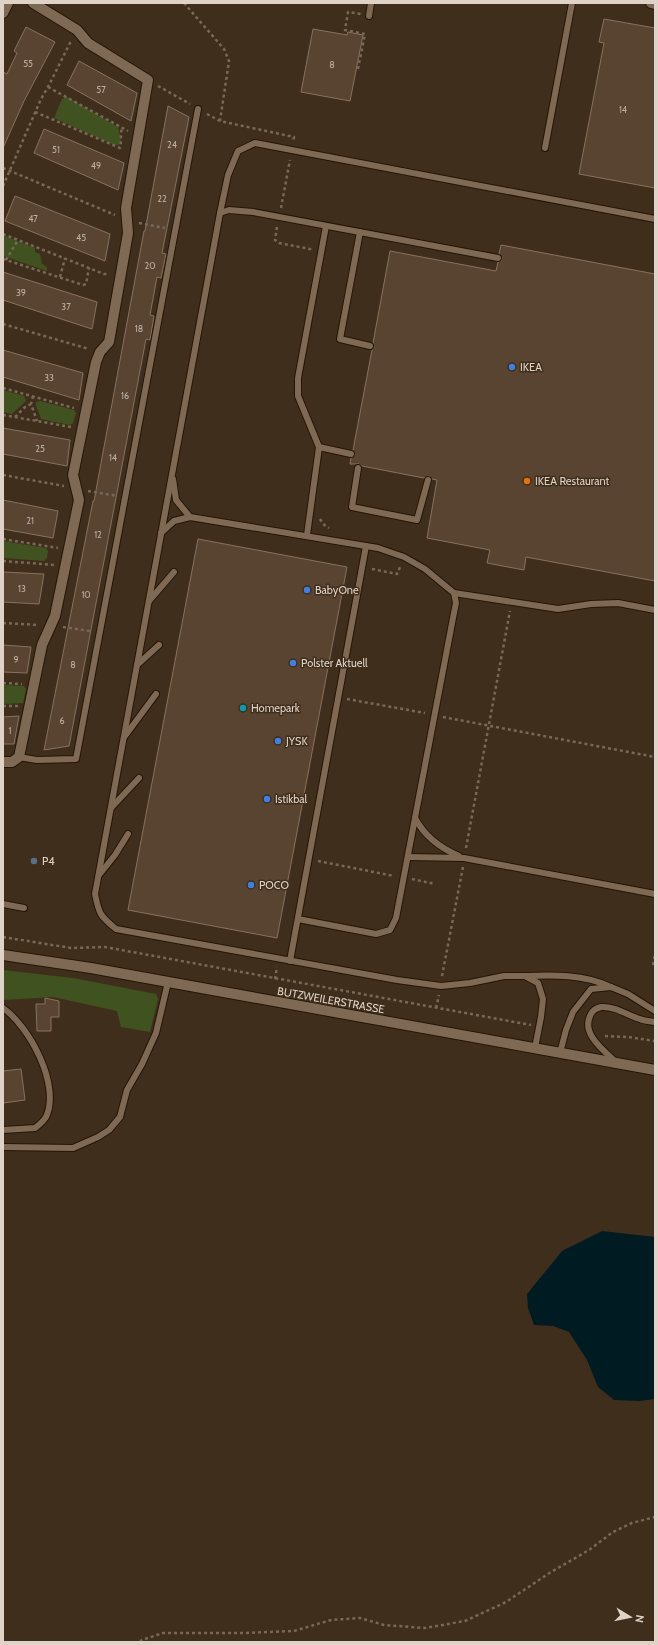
<svg xmlns="http://www.w3.org/2000/svg" width="658" height="1645" viewBox="0 0 658 1645" font-family="Cabin,sans-serif">
  <rect width="100%" height="100%" fill="#402e1c"/>
  <g fill="#40521f">
    <path d="M 67,97 L 118,127 L 121,139 L 119,145 L 114,145 L 54,118 L 62,99 Z"/>
    <path d="M 3,235 L 35,248 L 35,252 L 40,254 L 42,264 L 47,267 L 47,271 L 3,256 Z"/>
    <path d="M 3,390 L 24,396 L 26,401 L 12,414 L 3,412 Z"/>
    <path d="M 40,401 L 74,410 L 76,413 L 73,423 L 70,425 L 41,419 L 36,405 L 36,402 Z"/>
    <path d="M 3,541 L 46,548 L 48,551 L 47,558 L 44,561 L 3,558 Z"/>
    <path d="M 4,685 L 24,686 L 26,689 L 23,703 L 3,704 Z"/>
    <path d="M 3,970 L 73,978 L 156,994 L 158,999 L 150,1032 L 121,1027 L 117,1011 L 53,997 L 3,1000 Z"/>
  </g>
  <path fill="#001b22" d="M 602,1231 L 655,1237 L 655,1399 L 640,1401 L 614,1400 L 598,1387 L 587,1360 L 569,1332 L 553,1326 L 534,1325 L 528,1308 L 527,1294 L 562,1251 Z"/>
  <g fill="#584431" stroke="#87725e">
    <path d="M 604,19 L 655,28 L 655,188 L 579,174 L 604,43 L 599,42 Z"/>
    <path d="M 26,27 L 55,42 L 24,101 L 3,148 L 3,72 L 7,74 L 17,53 L 14,51 Z"/>
    <path d="M 313,29 L 347,35 L 348,32 L 363,35 L 350,101 L 301,92 Z"/>
    <path d="M 79,61 L 137,93 L 131,121 L 67,85 Z"/>
    <path d="M 168,106 L 189,117 L 162,253 L 166,254 L 161,278 L 157,277 L 150,315 L 154,316 L 150,340 L 146,339 L 69,746 L 44,750 L 93,501 L 94,501 L 144,231 L 145,231 Z"/>
    <path d="M 44,129 L 124,163 L 118,190 L 34,153 Z"/>
    <path d="M 15,196 L 110,234 L 105,261 L 5,221 Z"/>
    <path d="M 501,245 L 655,274 L 655,581 L 526,557 L 524,570 L 487,563 L 490,550 L 427,538 L 437,480 L 432,479 L 429,476 L 424,478 L 362,466 L 359,464 L 350,464 L 351,458 L 355,455 L 353,450 L 372,350 L 374,347 L 373,343 L 390,251 L 496,271 L 498,262 L 501,261 L 502,258 L 499,254 Z"/>
    <path d="M 3,272 L 97,302 L 92,329 L 3,300 Z"/>
    <path d="M 3,350 L 83,373 L 79,400 L 3,377 Z"/>
    <path d="M 3,428 L 70,440 L 67,466 L 3,454 Z"/>
    <path d="M 3,500 L 58,511 L 53,538 L 3,529 Z"/>
    <path d="M 198,539 L 347,567 L 277,938 L 128,910 Z"/>
    <path d="M 3,572 L 44,574 L 39,604 L 3,602 Z"/>
    <path d="M 3,645 L 31,647 L 27,673 L 3,672 Z"/>
    <path d="M 19,716 L 14,744 L 3,744 L 3,717 Z"/>
    <path d="M 45,998 L 59,1001 L 59,1017 L 51,1017 L 51,1031 L 37,1031 L 36,1004 L 45,1004 Z"/>
    <path d="M 21,1069 L 25,1100 L 3,1103 L 3,1071 Z"/>
  </g>
  <g fill="none" stroke-linecap="round" stroke-linejoin="round">
    <defs>
      <g id="lane">
        <path d="M 369,16 L 371,3"/>
        <path d="M 545,148 L 572,3"/>
        <path d="M 220,213 L 229,210 L 253,212 L 498,258"/>
        <path d="M 360,232 L 340,339 L 370,346"/>
        <path d="M 319,447 L 351,454"/>
        <path d="M 358,468 L 352,507 L 417,520 L 428,480"/>
        <path d="M 173,479 L 176,500 L 190,517"/>
        <path d="M 161,533 L 174,521 L 190,517 L 378,548 L 404,557 L 425,569 L 454,593 L 558,609 L 591,604 L 618,603 L 655,610"/>
        <path d="M 307,535 L 319,447 L 298,396 L 298,378 L 326,226"/>
        <path d="M 149,601 L 174,572"/>
        <path d="M 137,665 L 159,645"/>
        <path d="M 125,736 L 156,694"/>
        <path d="M 19,757 L 37,760 L 76,759 L 198,109"/>
        <path d="M 111,808 L 139,778"/>
        <path d="M 415,818 C 425,837 440,848 459,856"/>
        <path d="M 408,857 L 464,858 L 655,894"/>
        <path d="M 99,875 L 115,855 L 128,834"/>
        <path d="M 3,904 L 24,908"/>
        <path d="M 298,919 L 376,934 L 390,930 L 396,918 L 453,618 L 456,603 L 454,593"/>
        <path d="M 290,961 L 366,546"/>
        <path d="M 525,976 C 553,975 584,974 611,987"/>
        <path d="M 3,1008 C 29,1026 61,1085 46,1117 C 43,1122 39,1125 35,1128 L 3,1130"/>
        <path d="M 535,1048 L 541,1017 L 543,999 L 538,983 L 525,976 L 504,976 L 470,983 L 441,986 L 397,980 L 116,929 C 100,916 99,914 95,894 L 220,213 L 228,175 L 238,151 L 255,143 L 655,219"/>
        <path d="M 560,1053 L 566,1030 L 573,1012 L 591,989 L 611,987 L 628,994 L 655,1011"/>
        <path d="M 616,1062 C 603,1050 580,1033 591,1014 C 593,1010 597,1008 601,1007 C 615,1006 627,1015 640,1019 C 644,1021 650,1021 655,1022"/>
        <path d="M 3,1147 L 73,1148 L 98,1137 L 109,1130 L 120,1117 L 127,1090 L 142,1064 L 156,1033 L 168,982"/>
      </g>
      <g id="street">
        <path d="M 651,3 L 655,4"/>
        <path d="M 3,13 L 8,3"/>
        <path d="M 3,762 L 12,762 L 19,757 L 42,645 L 55,616 L 79,500 L 73,475 L 96,362 L 100,352 L 109,342 L 128,233 L 126,208 L 148,80 L 88,43 L 77,30 L 33,3"/>
      </g>
      <path id="secondary" d="M 3,955 L 91,968 L 655,1070"/>
    </defs>
    <use href="#lane" stroke="#261505" stroke-width="8"/>
    <use href="#street" stroke="#261505" stroke-width="12"/>
    <use href="#secondary" stroke="#261505" stroke-width="12"/>
    <g stroke="#776858" stroke-width="2.5" stroke-dasharray="3 3" stroke-linecap="butt">
      <path d="M 184,3 L 224,49 L 229,61 L 220,121"/>
      <path d="M 358,69 L 365,34 L 345,30 L 348,12 L 361,14"/>
      <path d="M 158,86 L 190,104"/>
      <path d="M 48,87 L 128,131"/>
      <path d="M 35,112 L 120,148 C 122,140 120,135 122,128"/>
      <path d="M 207,114 L 220,121 L 294,137 L 293,141"/>
      <path d="M 3,168 L 115,215"/>
      <path d="M 3,186 L 41,99 L 48,87 L 71,41"/>
      <path d="M 281,208 L 290,160"/>
      <path d="M 139,223 L 165,228"/>
      <path d="M 277,227 L 275,240 L 279,243 L 310,249 L 310,252"/>
      <path d="M 3,234 L 104,274 L 109,274"/>
      <path d="M 3,259 L 83,285 L 86,284 L 89,268"/>
      <path d="M 6,260 L 18,240"/>
      <path d="M 60,277 L 65,258"/>
      <path d="M 3,324 L 89,349"/>
      <path d="M 3,388 L 74,408"/>
      <path d="M 33,396 L 31,404 L 37,421"/>
      <path d="M 3,415 L 71,427"/>
      <path d="M 15,417 L 25,407 L 31,404"/>
      <path d="M 3,475 L 64,486"/>
      <path d="M 88,491 L 117,496"/>
      <path d="M 320,519 L 323,524 L 329,528"/>
      <path d="M 3,539 L 58,548"/>
      <path d="M 3,561 L 55,565"/>
      <path d="M 372,569 L 397,574 L 401,565"/>
      <path d="M 3,623 L 38,625"/>
      <path d="M 63,627 L 90,631"/>
      <path d="M 3,683 L 22,684"/>
      <path d="M 347,699 L 425,713"/>
      <path d="M 3,706 L 18,706"/>
      <path d="M 443,717 L 655,757"/>
      <path d="M 466,848 L 510,611"/>
      <path d="M 318,861 L 394,876"/>
      <path d="M 412,879 L 435,884"/>
      <path d="M 3,937 L 71,948 L 105,947 L 531,1025"/>
      <path d="M 653,965 L 655,954"/>
      <path d="M 442,976 L 463,867"/>
      <path d="M 275,979 L 277,967"/>
      <path d="M 436,1008 L 439,995"/>
      <path d="M 605,1036 L 628,1037 L 655,1041"/>
      <path d="M 140,1642 L 142,1640 L 163,1633 L 243,1633 L 294,1631 L 331,1620 L 360,1618 L 384,1625 L 425,1628 L 465,1621 L 506,1602 L 551,1572 L 589,1550 L 613,1532 L 632,1523 L 655,1517"/>
    </g>
    <use href="#lane" stroke="#7e6955" stroke-width="6"/>
    <use href="#street" stroke="#7e6955" stroke-width="10"/>
    <use href="#secondary" stroke="#7e6955" stroke-width="10"/>
  </g>
  <g fill="#3f7fe0" stroke="#402e1c" stroke-width="1.5">
    <circle cx="512" cy="367" r="4"/>
    <circle cx="307" cy="590" r="4"/>
    <circle cx="293" cy="663" r="4"/>
    <circle cx="278" cy="741" r="4"/>
    <circle cx="267" cy="799" r="4"/>
    <circle cx="251" cy="885" r="4"/>
  </g>
  <circle fill="#e8710a" stroke="#402e1c" stroke-width="1.5" cx="527" cy="481" r="4"/>
  <circle fill="#0f9aa8" stroke="#402e1c" stroke-width="1.5" cx="243" cy="708" r="4"/>
  <circle fill="#5c6f8a" stroke="#402e1c" stroke-width="1.5" cx="34" cy="861" r="4"/>
  <g text-anchor="middle" dominant-baseline="central" stroke-width="3" stroke-linejoin="round" paint-order="stroke">
    <g font-size="9" fill="#bdafa2">
      <text x="28" y="63">55</text>
      <text x="332" y="64">8</text>
      <text x="101" y="89">57</text>
      <text x="623" y="109">14</text>
      <text x="172" y="144">24</text>
      <text x="56" y="149">51</text>
      <text x="96" y="165">49</text>
      <text x="162" y="198">22</text>
      <text x="33" y="218">47</text>
      <text x="81" y="237">45</text>
      <text x="150" y="265">20</text>
      <text x="21" y="292">39</text>
      <text x="66" y="306">37</text>
      <text x="139" y="328">18</text>
      <text x="49" y="377">33</text>
      <text x="125" y="395">16</text>
      <text x="40" y="448">25</text>
      <text x="113" y="457">14</text>
      <text x="30" y="520">21</text>
      <text x="98" y="534">12</text>
      <text x="22" y="588">13</text>
      <text x="86" y="594">10</text>
      <text x="16" y="659">9</text>
      <text x="73" y="664">8</text>
      <text x="62" y="720">6</text>
      <text x="10" y="730">1</text>
    </g>
    <g font-size="11" fill="#dfd3c8" stroke="#402e1c" text-anchor="start">
      <text x="520" y="367">IKEA</text>
      <text x="535" y="481">IKEA Restaurant</text>
      <text x="315" y="590">BabyOne</text>
      <text x="301" y="663">Polster Aktuell</text>
      <text x="251" y="708">Homepark</text>
      <text x="286" y="741">JYSK</text>
      <text x="275" y="799">Istikbal</text>
      <text x="42" y="861">P4</text>
      <text x="259" y="885">POCO</text>
    </g>
    <g font-size="11" fill="#dfd3c8" stroke="#402e1c">
      <text transform="translate(331 1000) rotate(10)">BUTZWEILERSTRASSE</text>
    </g>
  </g>
  <rect width="658" height="1645" fill="none" stroke="#dfd3c8" stroke-width="8"/>
  <g transform="translate(630 1617) rotate(100)" stroke="#402e1c" stroke-width="3" paint-order="stroke">
  <path d="M0-3L7 15L0 10L-7 15Z" fill="#dfd3c8"/>
  <text y="-6" font-size="11" font-weight="bold" text-anchor="middle" fill="#dfd3c8">N</text>
  </g>
</svg>
